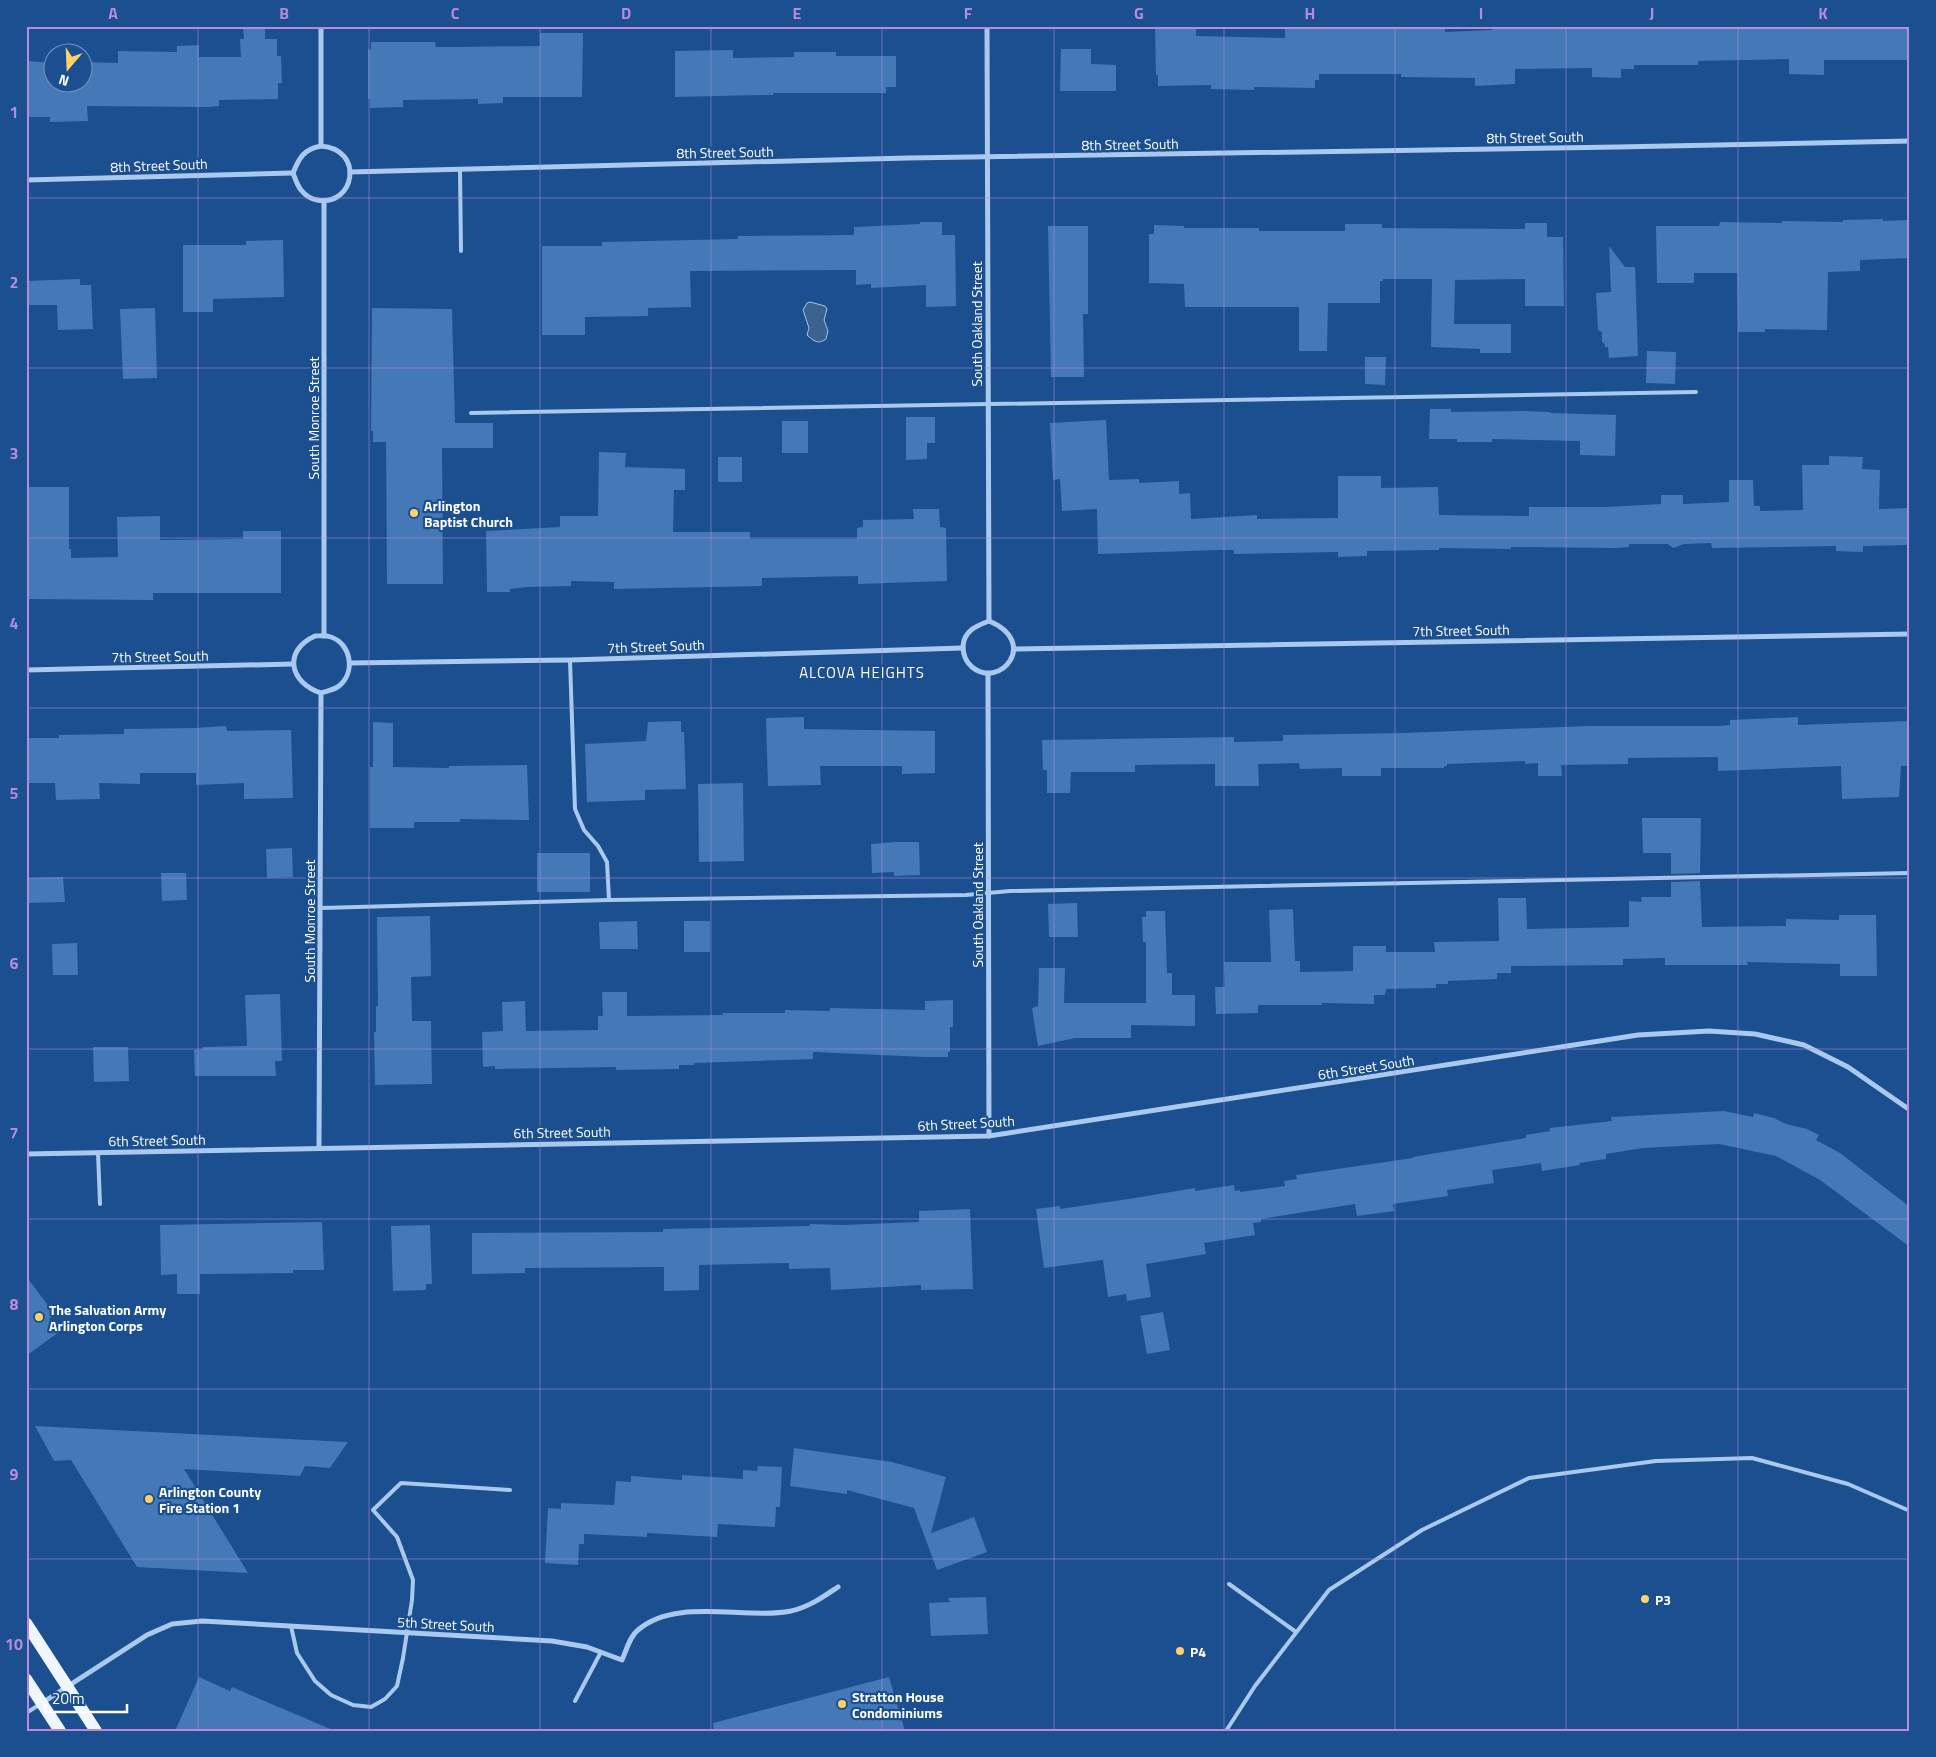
<svg xmlns="http://www.w3.org/2000/svg" width="1936" height="1757" viewBox="0 0 1936 1757" font-family="'Titillium Web',sans-serif">
  <rect width="100%" height="100%" fill="#1b4f8f"/>
  <path fill="#3c6290" stroke="#9cc4f0" d="M 810,302 L 825,306 L 827,309 L 824,320 L 828,331 L 826,339 C 818,345 814,341 807,335 L 809,328 L 803,310 L 807,303 Z"/>
  <g fill="#4478b7">
    <path d="M 243,26 L 265,26 L 265,39 L 277,39 L 277,56 L 281,56 L 282,83 L 278,83 L 278,99 L 219,100 L 219,106 L 208,107 L 87,106 L 88,121 L 50,122 L 50,117 L 26,117 L 26,61 L 52,63 L 52,82 L 82,82 L 82,62 L 118,63 L 118,51 L 177,52 L 177,46 L 199,45 L 199,57 L 241,57 L 240,39 L 244,39 Z"/>
    <path d="M 1155,26 L 1196,26 L 1196,36 L 1285,38 L 1285,26 L 1445,28 L 1445,32 L 1492,30 L 1492,26 L 1910,26 L 1910,60 L 1824,60 L 1824,75 L 1789,74 L 1789,59 L 1698,61 L 1698,65 L 1634,65 L 1634,69 L 1621,69 L 1621,78 L 1592,77 L 1592,68 L 1515,69 L 1515,84 L 1475,86 L 1475,78 L 1401,77 L 1401,74 L 1319,74 L 1319,80 L 1315,80 L 1315,88 L 1254,87 L 1254,90 L 1211,89 L 1211,85 L 1158,86 L 1158,75 L 1156,75 Z"/>
    <path d="M 540,33 L 583,33 L 582,97 L 503,97 L 503,103 L 478,104 L 478,99 L 403,100 L 403,107 L 370,108 L 370,99 L 368,99 L 368,49 L 371,50 L 371,42 L 435,42 L 436,47 L 457,47 L 540,46 Z"/>
    <path d="M 1061,49 L 1091,49 L 1091,64 L 1116,65 L 1116,91 L 1060,91 Z"/>
    <path d="M 733,50 L 733,58 L 794,57 L 794,52 L 836,52 L 836,56 L 896,56 L 896,87 L 886,87 L 886,93 L 773,93 L 773,95 L 761,95 L 675,97 L 675,51 Z"/>
    <path d="M 1883,219 L 1883,221 L 1910,220 L 1910,258 L 1860,260 L 1860,271 L 1828,272 L 1827,330 L 1765,329 L 1765,332 L 1738,332 L 1737,273 L 1694,273 L 1694,283 L 1657,283 L 1656,226 L 1719,226 L 1720,222 L 1782,223 L 1782,221 L 1843,222 L 1843,220 Z"/>
    <path d="M 920,222 L 942,222 L 942,235 L 955,235 L 956,306 L 926,307 L 926,285 L 871,288 L 871,284 L 856,285 L 856,270 L 690,271 L 691,307 L 648,308 L 648,316 L 585,317 L 585,335 L 542,335 L 542,246 L 602,246 L 602,242 L 738,239 L 738,236 L 854,235 L 854,227 L 920,224 Z"/>
    <path d="M 1525,223 L 1547,223 L 1547,237 L 1563,237 L 1564,306 L 1525,306 L 1525,279 L 1455,280 L 1454,324 L 1511,324 L 1511,353 L 1480,353 L 1480,349 L 1431,347 L 1432,279 L 1383,279 L 1383,281 L 1380,281 L 1380,303 L 1328,303 L 1327,351 L 1299,351 L 1299,307 L 1185,307 L 1184,284 L 1149,283 L 1149,234 L 1154,234 L 1154,225 L 1184,226 L 1184,228 L 1259,228 L 1259,231 L 1345,231 L 1345,224 L 1382,224 L 1382,228 L 1525,229 Z"/>
    <path d="M 1048,226 L 1088,226 L 1088,314 L 1083,314 L 1084,377 L 1051,377 Z"/>
    <path d="M 283,240 L 284,297 L 213,299 L 213,312 L 183,312 L 183,245 L 246,245 L 246,241 Z"/>
    <path d="M 1609,246 L 1625,267 L 1635,267 L 1638,356 L 1609,358 L 1608,347 L 1605,347 L 1604,343 L 1602,342 L 1602,332 L 1598,330 L 1596,293 L 1611,292 Z"/>
    <path d="M 80,279 L 80,285 L 91,285 L 93,329 L 58,330 L 57,305 L 26,305 L 26,281 Z"/>
    <path d="M 155,308 L 157,378 L 123,379 L 120,309 Z"/>
    <path d="M 372,308 L 452,309 L 455,423 L 493,423 L 493,448 L 442,448 L 443,584 L 387,584 L 386,442 L 373,442 L 373,431 L 371,431 Z"/>
    <path d="M 1647,351 L 1676,352 L 1675,384 L 1646,383 Z"/>
    <path d="M 1365,357 L 1386,357 L 1385,385 L 1365,384 Z"/>
    <path d="M 1430,409 L 1451,409 L 1451,412 L 1523,411 L 1550,412 L 1550,413 L 1616,415 L 1615,456 L 1580,455 L 1580,441 L 1492,439 L 1492,442 L 1457,442 L 1457,439 L 1429,439 Z"/>
    <path d="M 906,417 L 935,417 L 935,443 L 927,443 L 927,459 L 906,460 Z"/>
    <path d="M 1106,420 L 1109,480 L 1139,479 L 1139,483 L 1179,481 L 1179,494 L 1190,493 L 1191,519 L 1257,515 L 1257,519 L 1338,518 L 1338,476 L 1381,476 L 1381,488 L 1438,487 L 1439,515 L 1529,516 L 1529,507 L 1605,507 L 1661,504 L 1661,495 L 1683,495 L 1683,504 L 1729,502 L 1729,480 L 1753,480 L 1754,506 L 1760,506 L 1760,511 L 1803,510 L 1802,465 L 1829,465 L 1829,456 L 1863,457 L 1862,469 L 1880,470 L 1879,509 L 1910,508 L 1910,545 L 1863,546 L 1863,552 L 1836,551 L 1836,546 L 1712,548 L 1711,543 L 1684,544 L 1673,548 L 1668,544 L 1629,544 L 1629,547 L 1616,548 L 1511,547 L 1511,549 L 1439,548 L 1439,550 L 1367,551 L 1367,556 L 1338,557 L 1338,552 L 1234,554 L 1234,550 L 1220,550 L 1098,554 L 1097,509 L 1062,511 L 1060,479 L 1053,480 L 1050,423 Z"/>
    <rect x="782" y="421" width="26" height="32"/>
    <path d="M 599,452 L 626,453 L 625,467 L 685,469 L 685,490 L 674,490 L 673,532 L 750,532 L 750,539 L 857,539 L 857,528 L 863,527 L 863,520 L 914,519 L 913,509 L 939,509 L 940,527 L 946,528 L 947,581 L 858,584 L 858,576 L 762,578 L 762,586 L 614,589 L 614,582 L 571,581 L 571,586 L 526,587 L 510,589 L 510,592 L 487,592 L 486,531 L 560,527 L 560,516 L 598,516 Z"/>
    <rect x="718" y="457" width="24" height="25"/>
    <path d="M 28,487 L 69,487 L 69,549 L 71,549 L 71,558 L 118,557 L 117,517 L 160,516 L 160,540 L 243,539 L 243,531 L 281,531 L 281,593 L 153,593 L 153,600 L 26,599 L 26,537 L 29,537 Z"/>
    <path d="M 804,717 L 804,729 L 935,731 L 935,773 L 902,774 L 902,766 L 820,766 L 821,785 L 768,786 L 766,718 Z"/>
    <path d="M 1798,717 L 1798,725 L 1910,721 L 1910,766 L 1901,766 L 1899,797 L 1842,799 L 1841,766 L 1718,771 L 1718,757 L 1628,758 L 1628,764 L 1561,765 L 1562,776 L 1538,776 L 1538,763 L 1525,764 L 1525,761 L 1447,764 L 1447,766 L 1444,766 L 1444,768 L 1381,768 L 1381,776 L 1342,776 L 1342,768 L 1300,769 L 1299,763 L 1258,764 L 1259,786 L 1215,786 L 1215,764 L 1135,765 L 1135,772 L 1071,772 L 1070,793 L 1047,793 L 1047,770 L 1043,770 L 1042,740 L 1234,737 L 1234,742 L 1283,741 L 1283,735 L 1405,733 L 1588,726 L 1718,726 L 1730,725 L 1730,720 Z"/>
    <path d="M 681,721 L 681,732 L 684,732 L 686,789 L 645,790 L 645,800 L 587,802 L 585,744 L 646,741 L 648,722 Z"/>
    <path d="M 373,722 L 393,723 L 393,767 L 449,768 L 449,766 L 527,765 L 529,820 L 460,819 L 460,822 L 414,822 L 414,828 L 370,828 L 370,767 L 373,767 Z"/>
    <path d="M 226,726 L 227,731 L 291,730 L 293,798 L 244,799 L 244,783 L 196,785 L 196,773 L 140,773 L 140,784 L 99,783 L 100,799 L 56,800 L 55,783 L 26,783 L 26,738 L 59,738 L 59,735 L 124,734 L 124,729 L 195,728 Z"/>
    <path d="M 743,783 L 744,861 L 699,862 L 698,784 Z"/>
    <path d="M 1642,818 L 1701,818 L 1700,873 L 1671,874 L 1671,853 L 1643,853 Z"/>
    <path d="M 895,842 L 919,842 L 920,875 L 894,876 L 894,872 L 872,873 L 871,844 Z"/>
    <path d="M 292,848 L 293,877 L 267,878 L 266,849 Z"/>
    <rect x="537" y="853" width="53" height="39"/>
    <path d="M 161,873 L 186,873 L 187,900 L 162,901 Z"/>
    <path d="M 63,877 L 65,902 L 28,903 L 28,878 Z"/>
    <path d="M 1700,881 L 1702,927 L 1786,926 L 1786,919 L 1839,920 L 1839,915 L 1876,915 L 1877,976 L 1840,976 L 1840,964 L 1747,962 L 1748,965 L 1665,965 L 1665,958 L 1623,959 L 1623,965 L 1511,966 L 1511,973 L 1497,973 L 1497,979 L 1448,981 L 1448,984 L 1436,984 L 1436,988 L 1386,989 L 1385,995 L 1374,995 L 1374,1004 L 1322,1003 L 1322,1005 L 1258,1005 L 1258,1013 L 1216,1014 L 1215,987 L 1225,987 L 1224,962 L 1271,962 L 1269,910 L 1293,909 L 1295,961 L 1300,961 L 1300,972 L 1353,971 L 1353,946 L 1386,946 L 1386,952 L 1435,952 L 1434,942 L 1499,941 L 1498,898 L 1526,898 L 1527,929 L 1629,927 L 1629,901 L 1642,902 L 1641,897 L 1671,897 L 1671,882 Z"/>
    <path d="M 1077,903 L 1078,937 L 1049,937 L 1048,904 Z"/>
    <path d="M 1146,911 L 1165,911 L 1167,973 L 1172,973 L 1172,995 L 1195,995 L 1195,1026 L 1131,1025 L 1131,1038 L 1075,1038 L 1038,1046 L 1032,1008 L 1038,1006 L 1039,968 L 1065,968 L 1064,1003 L 1146,1003 L 1146,942 L 1143,942 L 1142,917 L 1146,917 Z"/>
    <path d="M 430,916 L 431,976 L 411,977 L 412,1021 L 431,1021 L 432,1084 L 375,1085 L 374,1032 L 376,1032 L 376,1006 L 378,1006 L 377,917 Z"/>
    <path d="M 637,921 L 638,949 L 600,949 L 599,922 Z"/>
    <rect x="684" y="921" width="26" height="31"/>
    <path d="M 77,943 L 78,975 L 53,975 L 52,944 Z"/>
    <path d="M 602,992 L 627,992 L 627,1016 L 631,1016 L 723,1015 L 723,1013 L 785,1013 L 785,1010 L 830,1011 L 830,1008 L 925,1010 L 925,1001 L 953,1000 L 953,1027 L 950,1027 L 950,1052 L 948,1052 L 948,1057 L 925,1057 L 813,1052 L 813,1059 L 694,1063 L 694,1065 L 679,1065 L 679,1069 L 616,1070 L 616,1067 L 495,1069 L 495,1066 L 483,1067 L 482,1032 L 503,1031 L 502,1002 L 525,1001 L 526,1031 L 598,1030 L 598,1016 L 603,1016 Z"/>
    <path d="M 280,994 L 282,1061 L 275,1061 L 276,1076 L 195,1076 L 194,1050 L 203,1049 L 203,1047 L 247,1046 L 245,995 Z"/>
    <path d="M 93,1047 L 128,1047 L 129,1081 L 94,1082 Z"/>
    <path d="M 1724,1111 L 1753,1117 L 1754,1113 L 1774,1118 L 1786,1124 L 1807,1129 L 1819,1135 L 1816,1140 L 1840,1153 L 1910,1207 L 1910,1247 L 1820,1180 L 1776,1156 L 1719,1144 L 1643,1148 L 1606,1154 L 1606,1159 L 1579,1163 L 1580,1165 L 1542,1171 L 1541,1163 L 1492,1170 L 1494,1183 L 1447,1190 L 1448,1196 L 1393,1204 L 1394,1211 L 1357,1216 L 1355,1204 L 1261,1219 L 1261,1222 L 1253,1223 L 1255,1235 L 1204,1243 L 1206,1254 L 1146,1264 L 1151,1297 L 1127,1301 L 1126,1294 L 1108,1297 L 1103,1260 L 1044,1268 L 1036,1209 L 1060,1206 L 1060,1209 L 1135,1198 L 1195,1188 L 1195,1191 L 1234,1185 L 1235,1191 L 1240,1190 L 1240,1192 L 1285,1186 L 1284,1181 L 1297,1179 L 1296,1175 L 1413,1158 L 1413,1157 L 1526,1138 L 1526,1135 L 1550,1131 L 1550,1128 L 1612,1121 L 1611,1117 Z"/>
    <path d="M 970,1209 L 973,1289 L 921,1290 L 921,1285 L 831,1290 L 830,1268 L 789,1269 L 789,1263 L 699,1265 L 699,1290 L 664,1291 L 664,1267 L 525,1268 L 525,1273 L 472,1274 L 472,1233 L 663,1232 L 663,1229 L 810,1226 L 810,1224 L 843,1225 L 919,1222 L 919,1211 Z"/>
    <path d="M 322,1222 L 324,1270 L 293,1270 L 293,1273 L 200,1274 L 200,1294 L 177,1294 L 177,1274 L 161,1275 L 160,1225 Z"/>
    <path d="M 430,1225 L 432,1284 L 426,1284 L 426,1290 L 393,1291 L 391,1226 Z"/>
    <path d="M 26,1276 L 55,1315 L 49,1319 L 59,1332 L 26,1356 Z"/>
    <path d="M 1163,1312 L 1170,1350 L 1147,1354 L 1140,1316 Z"/>
    <path d="M 35,1426 L 348,1442 L 330,1468 L 305,1466 L 300,1476 L 184,1469 L 248,1573 L 137,1567 L 71,1460 L 54,1461 Z"/>
    <path d="M 794,1448 L 892,1462 L 946,1477 L 931,1533 L 974,1517 L 987,1552 L 937,1570 L 914,1508 L 847,1490 L 847,1494 L 790,1486 Z"/>
    <path d="M 758,1466 L 782,1467 L 780,1507 L 776,1507 L 775,1527 L 718,1524 L 717,1537 L 647,1533 L 647,1537 L 584,1534 L 584,1544 L 579,1544 L 578,1565 L 545,1563 L 548,1508 L 561,1509 L 561,1503 L 614,1505 L 616,1481 L 631,1482 L 631,1476 L 682,1480 L 682,1475 L 743,1479 L 743,1470 L 757,1471 Z"/>
    <path d="M 986,1597 L 988,1634 L 931,1636 L 929,1603 L 950,1602 L 948,1598 Z"/>
    <path d="M 199,1677 L 230,1691 L 232,1687 L 335,1731 L 175,1731 Z"/>
    <path d="M 889,1677 L 905,1731 L 714,1731 L 713,1723 Z"/>
  </g>
  <g fill="none" stroke-linecap="round" stroke-linejoin="round">
    <g stroke="#a9c9ee" stroke-width="4">
      <path d="M 460,170 L 461,251"/>
      <path d="M 471,413 L 1696,392"/>
      <path d="M 570,660 L 575,809 L 584,830 L 598,846 L 607,862 L 609,900"/>
      <path d="M 321,908 L 609,900 L 966,895 L 1010,891 L 1910,873"/>
      <path d="M 98,1153 L 100,1204"/>
      <path d="M 1229,1584 L 1296,1632"/>
      <path d="M 291,1626 L 297,1653 L 315,1681 L 331,1695 L 353,1705 L 371,1707 L 385,1699 L 397,1686 L 403,1658 L 412,1600 L 413,1580 L 397,1537 L 373,1510 L 401,1483 L 510,1490"/>
      <path d="M 575,1701 L 601,1652"/>
      <path d="M 26,1713 L 39,1705"/>
      <path d="M 1226,1731 L 1255,1686 L 1329,1590 L 1422,1530 L 1529,1478 L 1656,1461 L 1752,1458 L 1848,1484 L 1910,1511"/>
    </g>
    <g stroke="#a9c9ee" stroke-width="5">
      <path d="M 987,26 L 989,621"/>
      <path d="M 321,146 C 365,149 355,207 317,200 C 311,199 305,195 301,190 C 297,185 295,178 293,173 C 299,158 304,149 321,146 Z"/>
      <path d="M 321,146 L 321,26"/>
      <path d="M 350,172 L 908,158 L 1617,147 L 1910,141"/>
      <path d="M 26,180 L 293,173"/>
      <path d="M 324,201 L 324,636"/>
      <path d="M 989,621 C 1040,642 1000,690 972,667 C 966,662 963,654 963,646 C 964,631 976,626 989,621 Z"/>
      <path d="M 315,636 C 320,636 325,635 331,637 C 351,644 356,672 339,686 C 334,690 327,691 321,693 C 290,683 282,651 315,636 Z"/>
      <path d="M 1014,649 L 1910,634"/>
      <path d="M 350,663 L 570,660 L 963,648"/>
      <path d="M 26,670 L 293,664"/>
      <path d="M 988,673 L 989,1136"/>
      <path d="M 319,1148 L 321,693"/>
      <path d="M 26,1154 L 989,1136 L 1638,1035 L 1709,1031 L 1755,1034 L 1804,1045 L 1848,1067 L 1910,1110"/>
      <path d="M 42,1703 L 147,1635 L 172,1624 L 202,1621 L 552,1641 L 587,1647 L 622,1660 C 626,1651 630,1636 638,1630 C 676,1597 744,1620 791,1611 C 809,1607 823,1597 838,1587"/>
    </g>
    <g stroke="#f0f6ff" stroke-width="12">
      <path d="M 26,1623 L 96,1731"/>
      <path d="M 26,1679 L 60,1731"/>
    </g>
  </g>
  <path fill="none" stroke="#b68bdc" stroke-width="1" stroke-opacity="0.55" d="M 198,26 L 198,1731M 369,26 L 369,1731M 540,26 L 540,1731M 711,26 L 711,1731M 882,26 L 882,1731M 1054,26 L 1054,1731M 1224,26 L 1224,1731M 1395,26 L 1395,1731M 1566,26 L 1566,1731M 1738,26 L 1738,1731M 26,198 L 1910,198M 26,368 L 1910,368M 26,538 L 1910,538M 26,708 L 1910,708M 26,878 L 1910,878M 26,1049 L 1910,1049M 26,1219 L 1910,1219M 26,1389 L 1910,1389M 26,1559 L 1910,1559"/>
  <g fill="#ffd166" stroke="#1b4f8f" stroke-width="2">
    <circle cx="414" cy="513" r="5"/>
    <circle cx="39" cy="1317" r="5"/>
    <circle cx="149" cy="1499" r="5"/>
    <circle cx="1645" cy="1599" r="5"/>
    <circle cx="1180" cy="1651" r="5"/>
    <circle cx="842" cy="1704" r="5"/>
  </g>
  <g text-anchor="middle" dominant-baseline="central" stroke-width="4.5" stroke-linejoin="round" paint-order="stroke">
    <g font-size="14" fill="#fff" stroke="#1b4f8f">
      <text transform="translate(1535 137) rotate(-1)">8th Street South</text>
      <text transform="translate(1130 144) rotate(-1)">8th Street South</text>
      <text transform="translate(725 152) rotate(-1)">8th Street South</text>
      <text transform="translate(159 165) rotate(-2)">8th Street South</text>
      <text transform="translate(976 324) rotate(-90)">South Oakland Street</text>
      <text transform="translate(313 418) rotate(-90)">South Monroe Street</text>
      <text transform="translate(1461 630) rotate(-1)">7th Street South</text>
      <text transform="translate(656 646) rotate(-2)">7th Street South</text>
      <text transform="translate(160 656) rotate(-1)">7th Street South</text>
      <text transform="translate(977 905) rotate(-90)">South Oakland Street</text>
      <text transform="translate(309 921) rotate(-90)">South Monroe Street</text>
      <text transform="translate(1366 1067) rotate(-9)">6th Street South</text>
      <text transform="translate(966 1123) rotate(-3)">6th Street South</text>
      <text transform="translate(562 1132) rotate(-1)">6th Street South</text>
      <text transform="translate(157 1140) rotate(-1)">6th Street South</text>
      <text transform="translate(446 1624) rotate(3)">5th Street South</text>
    </g>
    <g font-size="14" font-weight="bold" fill="#fff" stroke="#1b4f8f" text-anchor="start">
      <text x="424" y="505">Arlington<tspan x="424" dy="16">Baptist Church</tspan></text>
      <text x="49" y="1309">The Salvation Army<tspan x="49" dy="16">Arlington Corps</tspan></text>
      <text x="159" y="1491">Arlington County<tspan x="159" dy="16">Fire Station 1</tspan></text>
      <text x="1655" y="1599">P3</text>
      <text x="1190" y="1651">P4</text>
      <text x="852" y="1696">Stratton House<tspan x="852" dy="16">Condominiums</tspan></text>
    </g>
    <g font-size="15" letter-spacing="1" fill="#fff" stroke="#1b4f8f">
      <text x="862" y="672">ALCOVA HEIGHTS</text>
    </g>
  </g>
  <rect width="1936" height="1757" fill="none" stroke="#1b4f8f" stroke-width="55"/>
  <g transform="translate(68 68) rotate(199)"><circle r="24" fill="#1b4f8f" stroke="#7695bc"/>
  <path d="M0-4L9 19L0 12L-9 19Z" fill="#ffd166"/>
  <text y="-8" font-size="14" font-weight="bold" text-anchor="middle" fill="#ffffff">N</text>
  </g>
  <path d="M45 1704v8h82v-8" fill="none" stroke="#ffffff" stroke-width="2.5"/>
  <text x="52" y="1704" font-size="15" fill="#ffffff" stroke="#1b4f8f" stroke-width="4" paint-order="stroke">20 m</text>
  <rect x="28" y="28" width="1880" height="1702" fill="none" stroke="#b68bdc" stroke-width="2"/>
  <g font-size="16" text-anchor="middle" font-weight="bold" fill="#b68bdc">
    <text x="113" y="19">A</text>
    <text x="284" y="19">B</text>
    <text x="455" y="19">C</text>
    <text x="626" y="19">D</text>
    <text x="797" y="19">E</text>
    <text x="968" y="19">F</text>
    <text x="1139" y="19">G</text>
    <text x="1310" y="19">H</text>
    <text x="1481" y="19">I</text>
    <text x="1652" y="19">J</text>
    <text x="1823" y="19">K</text>
    <text x="14" y="118">1</text>
    <text x="14" y="288">2</text>
    <text x="14" y="459">3</text>
    <text x="14" y="629">4</text>
    <text x="14" y="799">5</text>
    <text x="14" y="969">6</text>
    <text x="14" y="1139">7</text>
    <text x="14" y="1310">8</text>
    <text x="14" y="1480">9</text>
    <text x="14" y="1650">10</text>
  </g>
</svg>
